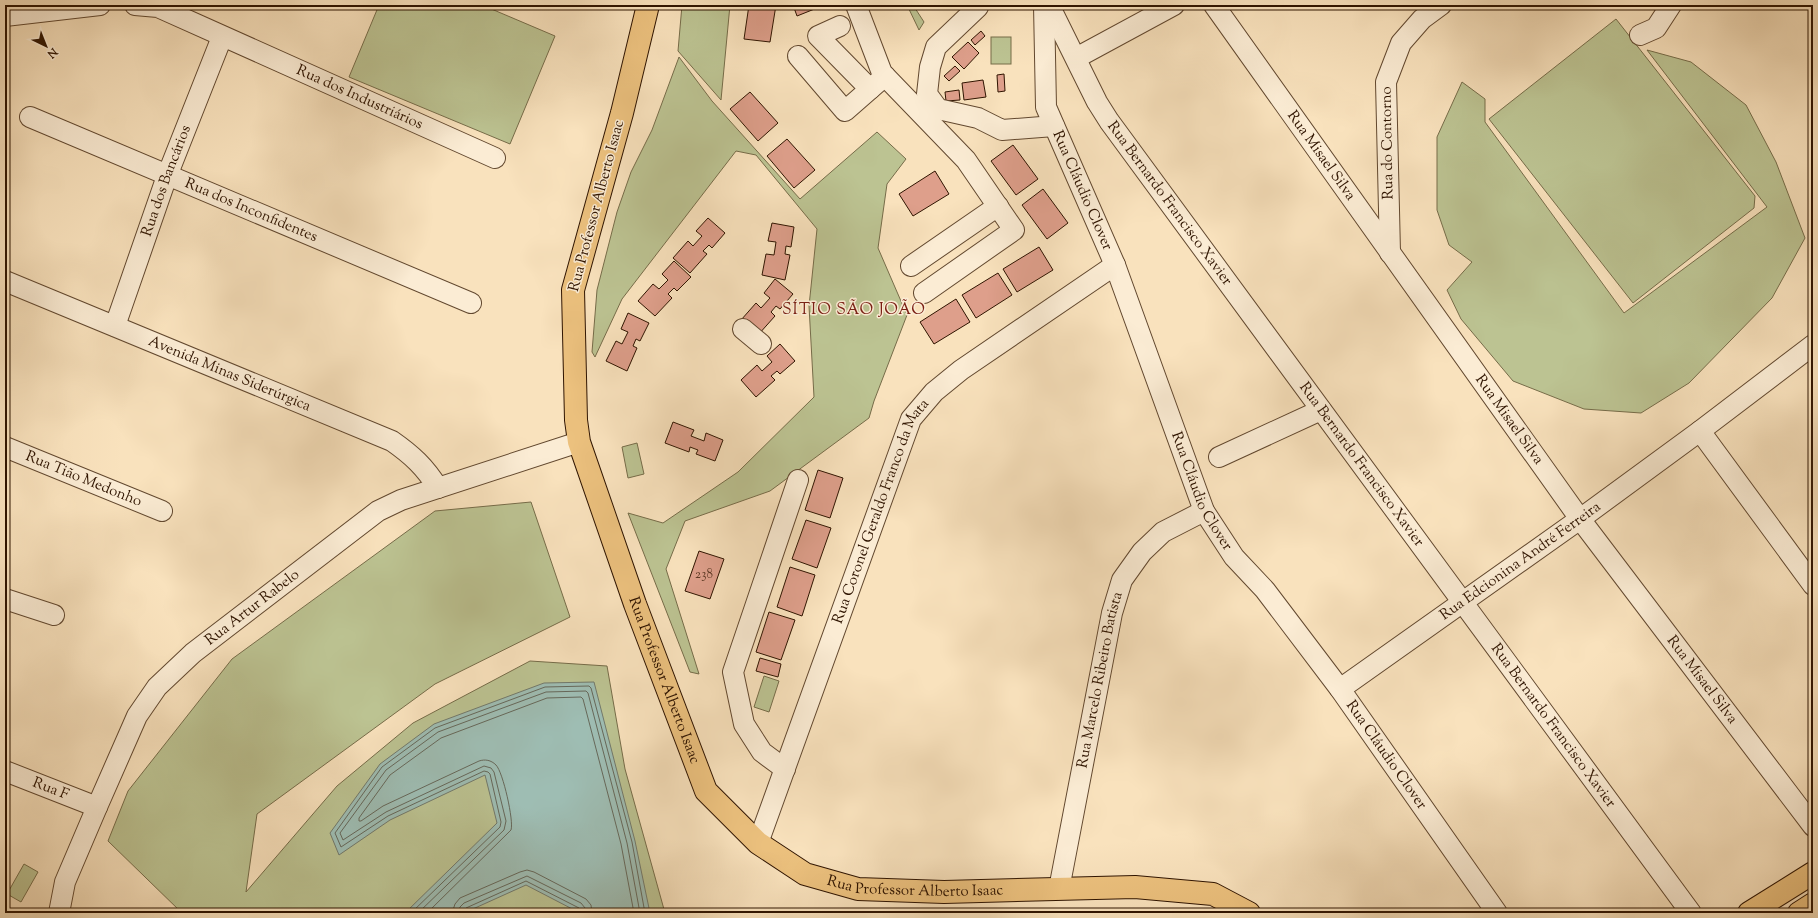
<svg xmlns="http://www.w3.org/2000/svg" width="1818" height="918" viewBox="0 0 1818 918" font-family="'Sorts Mill Goudy',serif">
  <rect width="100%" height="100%" fill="#f9e2bd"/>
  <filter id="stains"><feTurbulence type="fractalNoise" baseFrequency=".005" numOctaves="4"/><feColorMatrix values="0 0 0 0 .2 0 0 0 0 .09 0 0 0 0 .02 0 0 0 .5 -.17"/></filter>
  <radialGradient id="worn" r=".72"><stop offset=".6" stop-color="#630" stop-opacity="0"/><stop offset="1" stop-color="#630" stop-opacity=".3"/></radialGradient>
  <g fill="#bcc392" stroke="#766c49">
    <path d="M 379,5 L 482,5 L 555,36 L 510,144 L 349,77 Z"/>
    <path d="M 682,5 L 730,5 L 721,100 L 678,51 Z"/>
    <path d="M 907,5 L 913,5 L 924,22 L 919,30 Z"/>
    <path d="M 1616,19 L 1755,196 L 1754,208 L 1633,303 L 1489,119 Z"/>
    <rect x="991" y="37" width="20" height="27"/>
    <path d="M 1647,50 L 1691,62 L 1746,105 L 1776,162 L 1805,238 L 1772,298 L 1689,383 L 1641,413 L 1584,409 L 1513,381 L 1461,319 L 1447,290 L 1472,262 L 1449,245 L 1437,210 L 1437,137 L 1462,82 L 1485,99 L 1485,122 L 1624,313 L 1767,207 Z"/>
    <path d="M 679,57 L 712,101 L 800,199 L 877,132 L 906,159 L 887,184 L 878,248 L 907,315 L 874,401 L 869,418 L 770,491 L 685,521 L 666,569 L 699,674 L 690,672 L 628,513 L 663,523 L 738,472 L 814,397 L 809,306 L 817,229 L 756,155 L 736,151 L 622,299 L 595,357 L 592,352 L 597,290 L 617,212 L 631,172 L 652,130 Z"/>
    <path d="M 637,443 L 644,474 L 628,478 L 622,447 Z"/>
    <path d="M 531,502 L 570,617 L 435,684 L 257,814 L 246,892 L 337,786 L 413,723 L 530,661 L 607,666 L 625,769 L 665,913 L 182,913 L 108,841 L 128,791 L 232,659 L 435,511 Z"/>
    <path d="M 764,676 L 779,681 L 769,712 L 754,707 Z"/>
    <path d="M 24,864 L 38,872 L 21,902 L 7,894 Z"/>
  </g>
  <path fill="#9ebdb3" stroke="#72796b" d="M 594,682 L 635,841 L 650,913 L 580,913 L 526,885 L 464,913 L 405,913 L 497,823 L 485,775 L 390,820 L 339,855 L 330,833 L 380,764 L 434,724 L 544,683 Z"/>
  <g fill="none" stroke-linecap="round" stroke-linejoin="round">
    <g stroke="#66685a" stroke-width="1">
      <path d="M 411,913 L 500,827 L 501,822 L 490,774 L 488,772 L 484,771 L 388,816 L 341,847 L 335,833 L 382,767 L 435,728 L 545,687 L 589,686 L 591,688 L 632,842 L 645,913"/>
      <path d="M 418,913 L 504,830 L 506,821 L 494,772 L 491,768 L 484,766 L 386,812 L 343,840 L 340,833 L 386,770 L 438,732 L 546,692 L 586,691 L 588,693 L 627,843 L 640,913"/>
      <path d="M 427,913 L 511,830 C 514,821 503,772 496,765 C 491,760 485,759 479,761 L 383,806 L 361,821 L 359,821 L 359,818 L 390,775 L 441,738 L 547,698 L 581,697 L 583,699 L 621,844 L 634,913"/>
      <path d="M 452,913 L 455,904 L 460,898 L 520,872 L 527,870 L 534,872 L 586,899 L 591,905 L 592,913"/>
      <path d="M 458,913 L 460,907 L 464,903 L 527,876 L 581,903 L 585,908 L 586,913"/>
      <path d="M 464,913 L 466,908 L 526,881 L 579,908 L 581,913"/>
    </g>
  </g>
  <g fill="#de9f8b" stroke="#2f1400">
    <path d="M 749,5 L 776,5 L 770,42 L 744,39 Z"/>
    <path d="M 793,5 L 822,5 L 822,6 L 797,16 Z"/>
    <path d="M 981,31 L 985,36 L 975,45 L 971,40 Z"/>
    <path d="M 968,42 L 979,53 L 964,69 L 952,57 Z"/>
    <path d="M 955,66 L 960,71 L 949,81 L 944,76 Z"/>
    <path d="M 1004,74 L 1005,91 L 998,92 L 997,75 Z"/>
    <path d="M 983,80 L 986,97 L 964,100 L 962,83 Z"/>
    <path d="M 959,90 L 960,100 L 946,101 L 945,92 Z"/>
    <path d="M 750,92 L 778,123 L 758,141 L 730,109 Z"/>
    <path d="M 787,139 L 815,170 L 794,188 L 767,156 Z"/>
    <path d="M 1013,145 L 1038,179 L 1016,195 L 991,161 Z"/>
    <path d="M 935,171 L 949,194 L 913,216 L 899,194 Z"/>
    <path d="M 1043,189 L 1068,223 L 1047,239 L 1022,205 Z"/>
    <path d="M 708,218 L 725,233 L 712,248 L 709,245 L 703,251 L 707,254 L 690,273 L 673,258 L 688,241 L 693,246 L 702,236 L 696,231 Z"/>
    <path d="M 772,223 L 794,227 L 791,247 L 786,246 L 785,254 L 790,255 L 785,280 L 762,275 L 766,254 L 774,255 L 776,242 L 768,241 Z"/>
    <path d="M 1039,247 L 1053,270 L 1017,292 L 1003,269 Z"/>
    <path d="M 674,261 L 691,277 L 677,291 L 674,288 L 668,294 L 672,298 L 655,316 L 638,301 L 653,284 L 659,289 L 668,280 L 662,274 Z"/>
    <path d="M 998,273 L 1012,295 L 976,318 L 962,295 Z"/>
    <path d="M 775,279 L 793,294 L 780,309 L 776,306 L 771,312 L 775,316 L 758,335 L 741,320 L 756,303 L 761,308 L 770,298 L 764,293 Z"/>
    <path d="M 956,299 L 970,322 L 934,344 L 920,322 Z"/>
    <path d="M 628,313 L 649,323 L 640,341 L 636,339 L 633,346 L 637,348 L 627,371 L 606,361 L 616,341 L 622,344 L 628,332 L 621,329 Z"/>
    <path d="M 780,344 L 795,361 L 780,374 L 777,371 L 771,376 L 775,380 L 756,397 L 741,380 L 757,365 L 762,371 L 772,362 L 767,356 Z"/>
    <path d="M 673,422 L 694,430 L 691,436 L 704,441 L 706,433 L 723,440 L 715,461 L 696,454 L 698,450 L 690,447 L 689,452 L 665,443 Z"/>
    <path d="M 818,470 L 843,478 L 830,518 L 805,510 Z"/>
    <path d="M 806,520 L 831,528 L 817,568 L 792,559 Z"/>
    <path d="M 699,551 L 724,559 L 710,599 L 685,591 Z"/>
    <path d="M 790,567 L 815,575 L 802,616 L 777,607 Z"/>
    <path d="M 769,612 L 795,620 L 781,660 L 756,652 Z"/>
    <path d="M 760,658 L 781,664 L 778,677 L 756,671 Z"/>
  </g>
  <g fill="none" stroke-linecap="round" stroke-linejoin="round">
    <defs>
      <g id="minor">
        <path id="s1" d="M 135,5 L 158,7 L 495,158"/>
        <path d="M 856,5 L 882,73 L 966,160 L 1014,230 L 924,293"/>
        <path id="s2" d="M 1044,5 L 1046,107 L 1115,265 L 1204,511 L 1234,557 L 1265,590 L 1340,689 L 1497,913"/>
        <path id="s3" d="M 1049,5 L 1097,102 L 1109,121 L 1691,913"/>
        <path id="s4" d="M 1214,5 L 1580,519 L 1813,826"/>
        <path d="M 978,7 L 936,47 L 930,67 L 927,94 L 938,109 L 978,118 L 1002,130 L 1054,126"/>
        <path d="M 5,16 L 100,5"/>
        <path d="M 840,26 L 818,36 L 870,89"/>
        <path d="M 1640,35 L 1656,28 L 1671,5"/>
        <path d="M 798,56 L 845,111 L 885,76"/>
        <path d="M 1076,58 L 1174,5"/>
        <path id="s5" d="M 30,117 L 471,303"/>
        <path d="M 1390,253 L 1386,82 L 1401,43 L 1422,19 L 1441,5"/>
        <path d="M 911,266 L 998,206"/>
        <path id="s6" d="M 5,281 L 392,441 C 412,455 425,467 438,488"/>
        <path id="s7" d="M 115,326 L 167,176 L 222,37"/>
        <path d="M 743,329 L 761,344"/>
        <path d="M 1700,431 L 1813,585"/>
        <path id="s8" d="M 5,447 L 162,511"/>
        <path d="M 1219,457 L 1321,410"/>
        <path d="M 5,599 L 54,615"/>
        <path id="s9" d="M 1340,689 L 1580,519 L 1700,431 L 1813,345"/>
        <path d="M 785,769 L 762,752 L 744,724 L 733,672 L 798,480"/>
        <path id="s10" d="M 5,771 L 97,807"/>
        <path id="s11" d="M 758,843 L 911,419 L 934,392 L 961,370 L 1115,265"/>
        <path id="s12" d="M 1059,889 L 1112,613 L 1122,580 L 1142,552 L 1163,532 L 1204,511"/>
        <path id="s13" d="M 59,913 L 65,882 L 97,807 L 137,716 L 157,687 L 193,653 L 378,511 L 401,500 L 579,442"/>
      </g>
      <g id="major">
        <path id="s14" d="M 648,5 L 622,113 L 573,290 L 576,420 L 579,442 L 635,604 L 706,791 L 758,843 L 805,874 L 858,889 L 944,892 L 1135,887 L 1213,894 L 1249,913"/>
        <path d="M 1749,913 L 1813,873"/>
        <path d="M 1799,913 L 1813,904"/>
      </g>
    </defs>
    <use href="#minor" stroke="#62482f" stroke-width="22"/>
    <use href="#major" stroke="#2f1400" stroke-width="24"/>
    <use href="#minor" stroke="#fbecd4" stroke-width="20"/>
    <use href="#major" stroke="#ecc17e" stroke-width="22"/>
  </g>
  <g text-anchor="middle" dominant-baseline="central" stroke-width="3" stroke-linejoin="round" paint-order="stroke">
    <g font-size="13" fill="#5b3723">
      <text x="704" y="575">238</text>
    </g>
    <g font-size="15" fill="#2f1400" stroke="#fbecd4">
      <text stroke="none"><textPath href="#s1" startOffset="244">Rua dos Industriários</textPath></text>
      <text transform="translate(1388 143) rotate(-91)">Rua do Contorno</text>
      <text stroke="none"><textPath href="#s4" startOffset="185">Rua Misael Silva</textPath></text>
      <text stroke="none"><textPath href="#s7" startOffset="154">Rua dos Bancários</textPath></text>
      <text stroke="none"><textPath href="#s2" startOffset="193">Rua Cláudio Clover</textPath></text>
      <text stroke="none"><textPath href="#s3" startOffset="233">Rua Bernardo Francisco Xavier</textPath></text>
      <text transform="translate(597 206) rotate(-75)">Rua Professor Alberto Isaac</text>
      <text stroke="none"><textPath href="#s5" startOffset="240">Rua dos Inconfidentes</textPath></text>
      <text stroke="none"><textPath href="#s6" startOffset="243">Avenida Minas Siderúrgica</textPath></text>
      <text stroke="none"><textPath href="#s4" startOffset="509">Rua Misael Silva</textPath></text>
      <text stroke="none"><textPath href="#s3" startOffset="557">Rua Bernardo Francisco Xavier</textPath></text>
      <text stroke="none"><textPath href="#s8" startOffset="85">Rua Tião Medonho</textPath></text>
      <text stroke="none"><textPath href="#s2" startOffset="517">Rua Cláudio Clover</textPath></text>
      <text stroke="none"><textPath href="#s11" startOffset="354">Rua Coronel Geraldo Franco da Mata</textPath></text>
      <text stroke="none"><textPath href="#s9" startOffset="221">Rua Edcionina André Ferreira</textPath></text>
      <text stroke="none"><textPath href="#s13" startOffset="372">Rua Artur Rabelo</textPath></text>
      <text stroke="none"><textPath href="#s14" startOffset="700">Rua Professor Alberto Isaac</textPath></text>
      <text stroke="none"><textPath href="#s4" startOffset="833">Rua Misael Silva</textPath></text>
      <text stroke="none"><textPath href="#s12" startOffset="213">Rua Marcelo Ribeiro Batista</textPath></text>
      <text stroke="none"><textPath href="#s3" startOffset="881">Rua Bernardo Francisco Xavier</textPath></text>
      <text stroke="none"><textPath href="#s2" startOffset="841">Rua Cláudio Clover</textPath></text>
      <text stroke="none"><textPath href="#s10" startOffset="49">Rua F</textPath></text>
      <text stroke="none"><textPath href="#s14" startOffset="1060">Rua Professor Alberto Isaac</textPath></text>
    </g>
    <g font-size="16" letter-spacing="1" fill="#7a1f14" stroke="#fbecd4">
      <text x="854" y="310">SÍTIO SÃO JOÃO</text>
    </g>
  </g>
  <rect width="1818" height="918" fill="none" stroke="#f9e2bd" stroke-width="20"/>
  <rect x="6" y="6" width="1806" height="906" fill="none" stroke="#2f1400" stroke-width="2"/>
  <rect x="10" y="10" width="1798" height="898" fill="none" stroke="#2f1400"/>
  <g transform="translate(46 46) rotate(137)" stroke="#fbecd4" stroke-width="3" paint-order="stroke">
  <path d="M0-3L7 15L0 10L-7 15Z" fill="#2f1400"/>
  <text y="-6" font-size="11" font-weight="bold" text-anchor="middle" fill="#2f1400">N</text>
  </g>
  <rect width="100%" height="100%" filter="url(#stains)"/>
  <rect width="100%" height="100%" fill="url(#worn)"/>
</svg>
